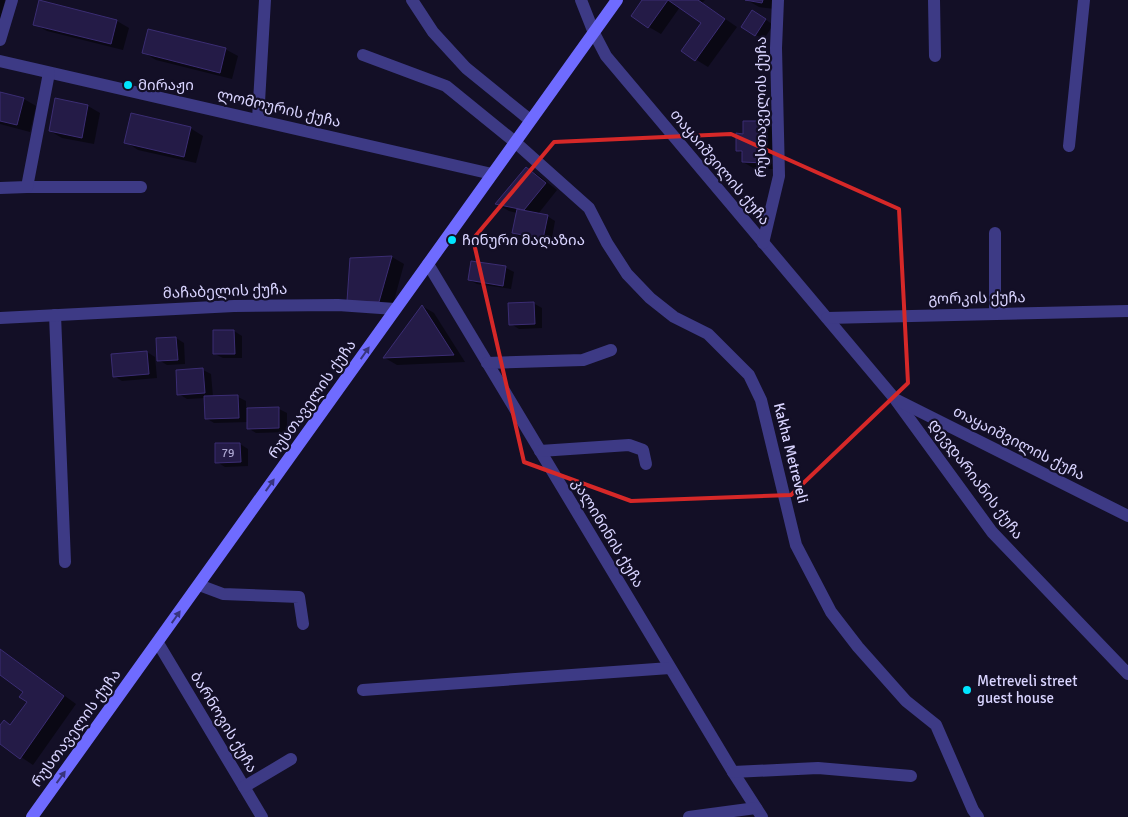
<svg xmlns="http://www.w3.org/2000/svg" width="1128" height="817" viewBox="0 0 1128 817" font-family="Signika,'Noto Sans Georgian',sans-serif">
  <rect width="100%" height="100%" fill="#130f26"/>
  <g fill="#0007">
    <path d="M 0,0 L 5,0 L 0,20 Z"/>
    <path d="M 644,0 L 705,0 L 702,3 L 737,27 L 708,67 L 682,51 L 702,23 L 680,7 L 661,34 L 649,27 Z"/>
    <path d="M 747,0 L 776,0 L 775,9 L 759,7 Z"/>
    <path d="M 761,16 L 773,25 L 764,39 L 756,35 Z"/>
    <path d="M 117,21 L 129,28 L 123,50 L 47,31 L 34,24 Z"/>
    <path d="M 225,49 L 238,56 L 232,79 L 156,60 L 143,52 Z"/>
    <path d="M 0,93 L 24,99 L 36,106 L 30,132 L 0,124 Z"/>
    <path d="M 56,100 L 88,106 L 100,113 L 94,144 L 62,138 L 50,131 Z"/>
    <path d="M 766,122 L 778,130 L 777,169 L 755,169 L 743,162 L 743,154 L 737,150 L 744,135 Z"/>
    <path d="M 190,128 L 203,136 L 196,163 L 138,150 L 126,142 Z"/>
    <path d="M 526,168 L 538,175 L 557,190 L 538,214 L 547,216 L 555,221 L 551,243 L 521,237 L 513,233 L 517,213 L 509,211 L 497,204 Z"/>
    <path d="M 392,257 L 404,264 L 392,308 L 361,308 Z"/>
    <path d="M 472,263 L 506,268 L 514,272 L 511,289 L 477,284 L 469,280 Z"/>
    <path d="M 533,303 L 542,308 L 542,328 L 519,329 L 511,324 Z"/>
    <path d="M 422,306 L 434,313 L 465,362 L 397,365 L 385,358 Z"/>
    <path d="M 234,331 L 242,336 L 242,358 L 223,358 L 215,354 Z"/>
    <path d="M 176,338 L 184,343 L 185,364 L 167,365 L 159,360 Z"/>
    <path d="M 147,352 L 155,357 L 157,378 L 122,381 L 114,376 L 113,355 Z"/>
    <path d="M 203,370 L 211,374 L 213,397 L 238,397 L 246,401 L 246,409 L 279,409 L 287,413 L 287,432 L 256,433 L 248,428 L 248,422 L 214,423 L 206,418 L 205,398 L 187,399 L 179,394 Z"/>
    <path d="M 240,444 L 248,449 L 248,466 L 225,467 L 217,462 Z"/>
    <path d="M 0,649 L 76,704 L 33,765 L 0,743 L 0,727 L 4,721 L 11,726 L 29,702 L 25,691 L 0,673 Z"/>
  </g>
  <g fill="#241b47" stroke="#3b2d73">
    <path d="M 39,0 L 117,20 L 111,44 L 33,25 Z"/>
    <path d="M 642,0 L 698,0 L 725,19 L 695,61 L 681,51 L 701,23 L 668,0 L 648,28 L 631,16 Z"/>
    <path d="M 745,0 L 763,0 L 762,3 Z"/>
    <path d="M 752,10 L 766,19 L 755,36 L 741,27 Z"/>
    <path d="M 148,29 L 226,48 L 220,73 L 142,53 Z"/>
    <path d="M 0,92 L 24,98 L 17,125 L 0,121 Z"/>
    <path d="M 55,98 L 88,105 L 82,138 L 49,131 Z"/>
    <path d="M 131,113 L 191,127 L 184,157 L 124,143 Z"/>
    <path d="M 743,121 L 766,121 L 765,163 L 742,162 L 742,151 L 736,151 L 736,133 L 743,134 Z"/>
    <path d="M 526,167 L 546,183 L 524,210 L 495,204 Z"/>
    <path d="M 517,209 L 548,215 L 543,239 L 512,233 Z"/>
    <path d="M 392,256 L 379,302 L 347,301 L 350,258 Z"/>
    <path d="M 471,261 L 506,266 L 503,286 L 468,280 Z"/>
    <path d="M 534,302 L 535,324 L 509,325 L 508,303 Z"/>
    <path d="M 422,305 L 454,355 L 383,358 Z"/>
    <path d="M 213,330 L 234,330 L 235,354 L 213,354 Z"/>
    <path d="M 176,337 L 178,360 L 157,361 L 156,338 Z"/>
    <path d="M 147,351 L 149,374 L 113,377 L 111,354 Z"/>
    <path d="M 203,368 L 205,393 L 177,395 L 176,370 Z"/>
    <path d="M 238,395 L 239,418 L 205,419 L 204,396 Z"/>
    <path d="M 279,407 L 279,428 L 247,429 L 247,408 Z"/>
    <path d="M 215,443 L 240,443 L 241,462 L 215,463 Z"/>
    <path d="M 0,649 L 64,696 L 20,759 L 0,744 L 0,725 L 4,720 L 10,725 L 27,702 L 19,697 L 23,692 L 0,675 Z"/>
  </g>
  <g fill="none" stroke-linecap="round" stroke-linejoin="round">
    <g stroke="#3d3a85" stroke-width="12">
      <path d="M 412,0 L 433,32 L 466,68 L 530,120"/>
      <path d="M 581,0 L 594,33 L 606,56 L 895,399 L 992,532 L 1128,674"/>
      <path d="M 934,0 L 935,56"/>
      <path d="M 0,40 L 12,0"/>
      <path d="M 363,55 L 446,86 L 515,142 L 589,208 L 607,243 L 627,274 L 650,298 L 674,317 L 708,334 L 749,375 L 761,400 L 796,545 L 831,612 L 858,647 L 906,701 L 936,725 L 973,810 L 978,817"/>
      <path d="M 0,61 L 492,174"/>
      <path d="M 258,119 L 265,0"/>
      <path d="M 1069,146 L 1084,0"/>
      <path d="M 27,187 L 141,187"/>
      <path d="M 0,188 L 27,187 L 49,73"/>
      <path d="M 995,233 L 995,314"/>
      <path d="M 763,243 L 779,176 L 776,48 L 778,0"/>
      <path d="M 428,264 L 733,772 L 762,817"/>
      <path d="M 55,315 L 65,562"/>
      <path d="M 0,318 L 234,306 L 338,305 L 395,309"/>
      <path d="M 827,318 L 1128,311"/>
      <path d="M 487,363 L 583,360 L 611,350"/>
      <path d="M 897,400 L 1128,516"/>
      <path d="M 540,451 L 629,445 L 643,450 L 646,464"/>
      <path d="M 199,585 L 223,594 L 299,597 L 303,624"/>
      <path d="M 158,643 L 262,817"/>
      <path d="M 363,690 L 670,668"/>
      <path d="M 733,772 L 818,768 L 911,776"/>
      <path d="M 244,787 L 291,759"/>
      <path d="M 689,817 L 756,808"/>
    </g>
    <path stroke="#6f6bff" stroke-width="12" d="M 32,817 L 617,0"/>
  </g>
  <defs><path id="oneway-solid" d="M-6-.8H1V-3.2L6.5 0L1 3.2V.8H-6Z" transform="scale(1.25)"/></defs>
  <g fill="#38347d">
    <use href="#oneway-solid" transform="translate(365 353) rotate(-55)"/>
    <use href="#oneway-solid" transform="translate(270 485) rotate(-55)"/>
    <use href="#oneway-solid" transform="translate(176 617) rotate(-55)"/>
    <use href="#oneway-solid" transform="translate(61 777) rotate(-54)"/>
  </g>
  <path fill="none" stroke="#d62828" stroke-width="4" stroke-linejoin="round" d="M 731,134 L 899,209 L 908,383 L 791,495 L 631,501 L 524,462 L 473,239 L 554,142 Z"/>
  <g fill="#00e5ff" stroke="#130f26" stroke-width="2">
    <circle cx="128" cy="85" r="5"/>
    <circle cx="452" cy="240" r="5"/>
    <circle cx="967" cy="690" r="5"/>
  </g>
  <g text-anchor="middle" dominant-baseline="central" stroke-width="4.5" stroke-linejoin="round" paint-order="stroke">
    <g font-size="12" fill="#aca6d1">
      <text x="228" y="453">79</text>
    </g>
    <g font-size="15" fill="#d9d4ff" stroke="#130f26" text-anchor="start">
      <text x="138" y="85">მირაჟი</text>
      <text x="462" y="240">ჩინური მაღაზია</text>
      <text x="977" y="681">Metreveli street<tspan x="977" dy="17">guest house</tspan></text>
    </g>
    <g font-size="15" fill="#d9d4ff" stroke="#130f26">
      <text transform="translate(761 107) rotate(-90)">რუსთაველის ქუჩა</text>
      <text transform="translate(279 108) rotate(13)">ლომოურის ქუჩა</text>
      <text transform="translate(720 167) rotate(50)">თაყაიშვილის ქუჩა</text>
      <text transform="translate(225 291) rotate(-2)">მაჩაბელის ქუჩა</text>
      <text transform="translate(977 298) rotate(-1)">გორკის ქუჩა</text>
      <text transform="translate(312 399) rotate(-55)">რუსთაველის ქუჩა</text>
      <text transform="translate(1019 443) rotate(27)">თაყაიშვილის ქუჩა</text>
      <text transform="translate(791 453) rotate(76)">Kakha Metreveli</text>
      <text transform="translate(976 479) rotate(53)">დევდარიანის ქუჩა</text>
      <text transform="translate(608 533) rotate(59)">კალინინის ქუჩა</text>
      <text transform="translate(224 722) rotate(59)">ბარნოვის ქუჩა</text>
      <text transform="translate(76 728) rotate(-54)">რუსთაველის ქუჩა</text>
    </g>
  </g>
</svg>
